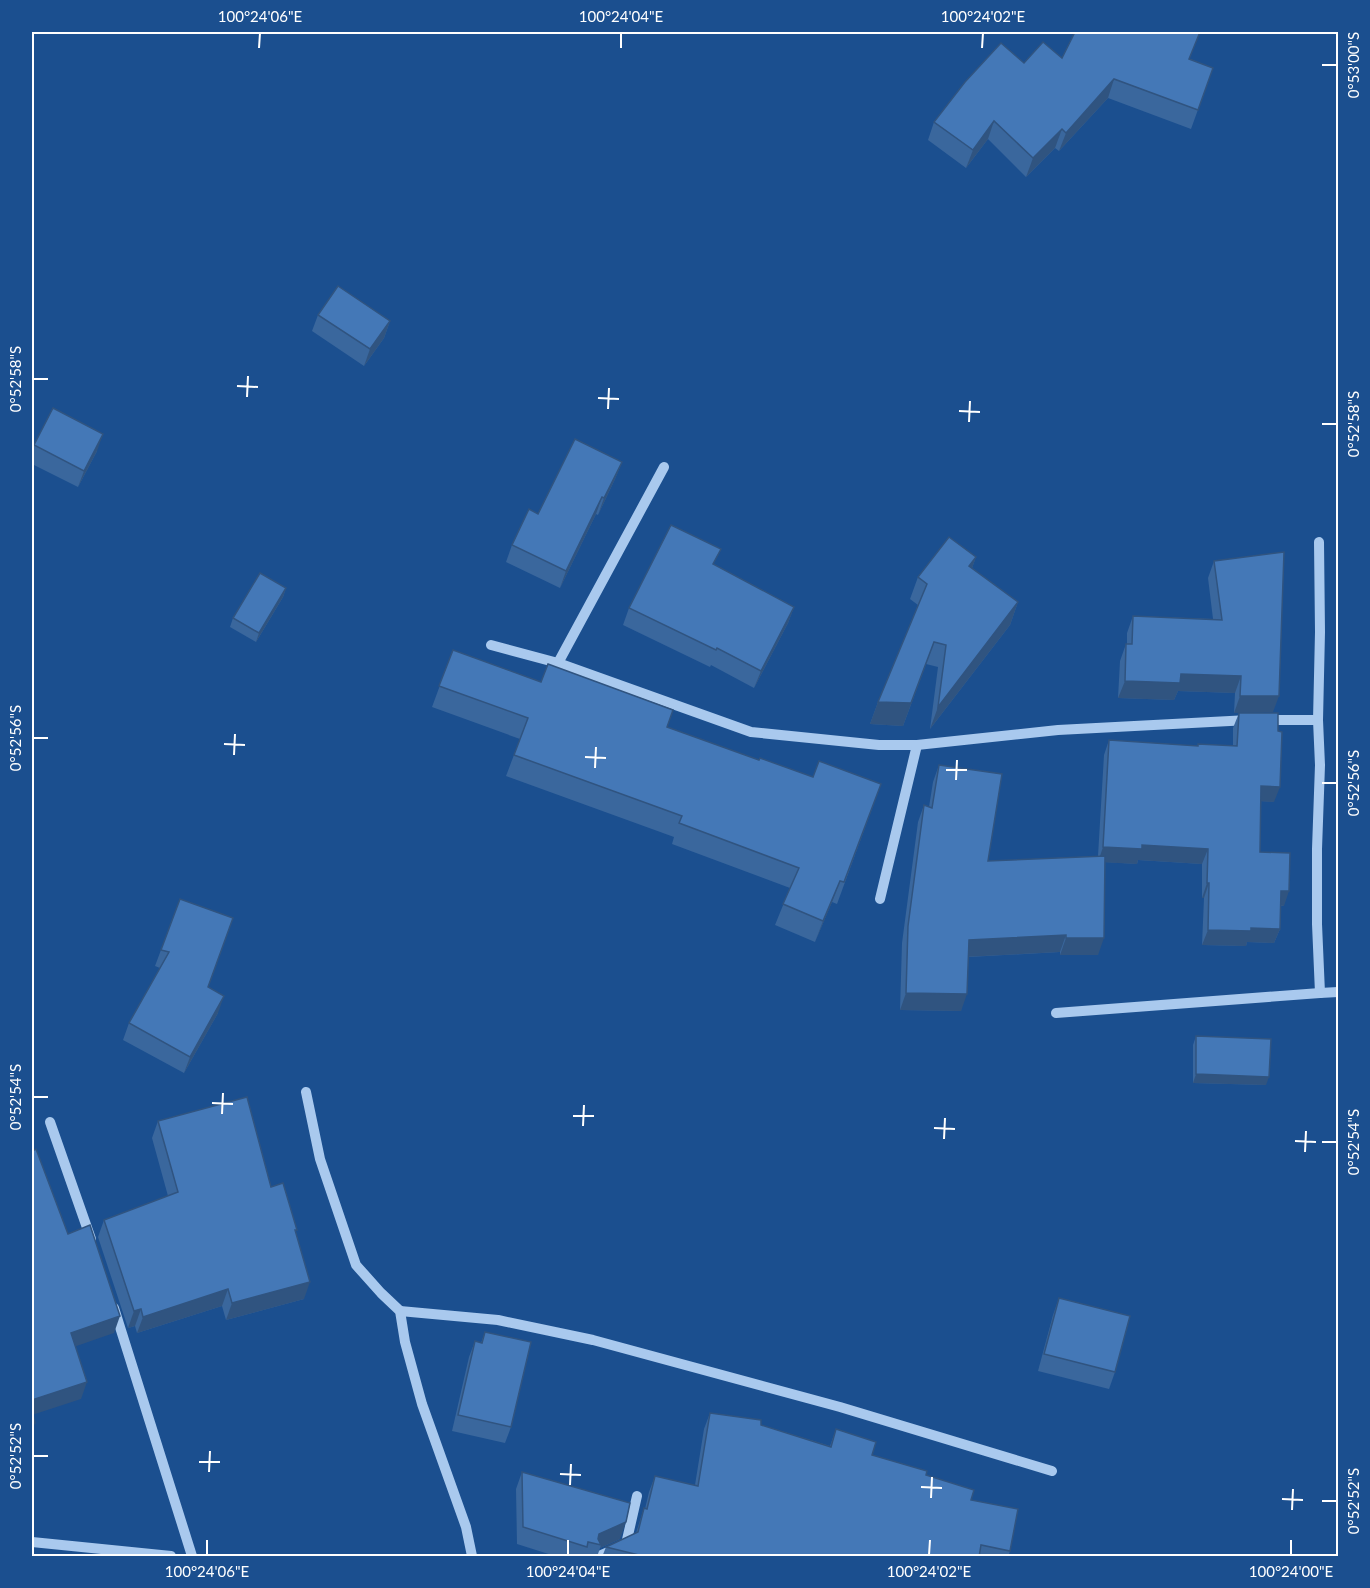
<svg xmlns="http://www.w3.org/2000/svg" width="1370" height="1588" viewBox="0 0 1370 1588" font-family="Lato,sans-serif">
  <rect width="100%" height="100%" fill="#1b4f8f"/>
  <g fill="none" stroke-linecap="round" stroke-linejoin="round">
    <g stroke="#a9c9ee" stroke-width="10">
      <path d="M 1319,542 L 1320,632 L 1318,720 L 1320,765 L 1317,849 L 1317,924 L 1320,993 L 1338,992"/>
      <path d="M 491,645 L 558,663 L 751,732 L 879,745 L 917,745 L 1058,730 L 1249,720"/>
      <path d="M 558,663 L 664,467"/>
      <path d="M 1264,720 L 1318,720"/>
      <path d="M 880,899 L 917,745"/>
      <path d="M 1056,1013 L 1320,993"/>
      <path d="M 306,1092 L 320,1159 L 356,1265 L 381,1293 L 400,1311 L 405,1342 L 422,1404 L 466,1527 L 472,1556"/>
      <path d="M 50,1122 L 91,1239"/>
      <path d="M 114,1308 L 192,1556"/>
      <path d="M 400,1311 L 498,1320 L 593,1340 L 840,1407 L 1052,1471"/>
      <path d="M 32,1542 L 171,1556"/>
      <path d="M 599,1556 L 626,1544 L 637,1496"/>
    </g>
  </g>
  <g fill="#3a679d">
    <path d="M 1062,58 L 1190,59 L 1213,68 L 1191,129 L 1108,98 L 1059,151 L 1055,148 L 1026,177 L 988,139 L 966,168 L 928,140 L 934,122 L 1024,63 Z"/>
    <path d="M 318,315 L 390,321 L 384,338 L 364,366 L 312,331 Z"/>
    <path d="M 34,445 L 97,451 L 78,487 L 32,464 L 32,452 Z"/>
    <path d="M 622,462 L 615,479 L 598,515 L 596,514 L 560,588 L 506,562 L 512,545 L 538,514 Z"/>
    <path d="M 1338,510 L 1338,546 L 1336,546 L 1337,515 Z"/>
    <path d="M 976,557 L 972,568 L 1018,602 L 1010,625 L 930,729 L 938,667 L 926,664 L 903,726 L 870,724 L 878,702 L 918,605 L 910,599 L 918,577 Z"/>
    <path d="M 1214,561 L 1279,696 L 1234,713 L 1235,693 L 1178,691 L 1174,700 L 1118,698 L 1120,661 L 1126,644 L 1127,644 L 1127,633 L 1133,616 L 1213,619 L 1208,578 Z"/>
    <path d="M 715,565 L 794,607 L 788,623 L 754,688 L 711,665 L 710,667 L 623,625 L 629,608 Z"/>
    <path d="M 286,588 L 283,597 L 256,642 L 230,627 L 233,618 Z"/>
    <path d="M 453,650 L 541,682 L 759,760 L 813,777 L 881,784 L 837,904 L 832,902 L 815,942 L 775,925 L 790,888 L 672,844 L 674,837 L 506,776 L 520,739 L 432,707 Z"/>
    <path d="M 1239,713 L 1274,802 L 1261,801 L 1260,852 L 1284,906 L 1281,906 L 1280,929 L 1274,943 L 1247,942 L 1246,946 L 1202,945 L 1204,898 L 1202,898 L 1202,864 L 1138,860 L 1137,864 L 1105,862 L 1098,955 L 1060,955 L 1060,952 L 969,957 L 961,1011 L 900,1010 L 902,943 L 918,822 L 924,805 L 929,807 L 933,782 L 939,765 L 988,861 L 1098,856 L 1104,755 L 1109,740 L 1198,746 L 1233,745 L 1233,728 Z"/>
    <path d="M 1338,723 L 1338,771 L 1337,771 L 1337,727 Z"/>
    <path d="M 180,899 L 208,987 L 218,1013 L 184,1073 L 123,1040 L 129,1023 L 160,968 L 155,966 Z"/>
    <path d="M 1196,1036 L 1266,1085 L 1193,1083 L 1193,1045 Z"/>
    <path d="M 158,1121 L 271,1187 L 296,1232 L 304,1299 L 226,1320 L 222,1306 L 137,1333 L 135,1326 L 128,1328 L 98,1237 L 104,1220 L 168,1196 L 152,1138 Z"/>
    <path d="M 1059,1298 L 1115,1372 L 1109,1389 L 1038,1371 L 1053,1315 Z"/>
    <path d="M 485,1332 L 511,1427 L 505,1443 L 452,1431 L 469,1357 L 475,1341 L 481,1343 Z"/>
    <path d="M 710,1413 L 761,1425 L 830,1446 L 836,1429 L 872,1455 L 926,1475 L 971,1500 L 1010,1551 L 1008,1557 L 602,1557 L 606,1547 L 636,1533 L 644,1508 L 645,1509 L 649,1492 L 655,1476 L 695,1485 L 704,1429 Z"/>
    <path d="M 522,1472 L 620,1539 L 600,1548 L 597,1557 L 558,1557 L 517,1544 L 516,1489 Z"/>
  </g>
  <g fill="#305480">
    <path d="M 1114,79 L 1108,98 L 1059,151 L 1066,133 Z"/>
    <path d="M 994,121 L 988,139 L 966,168 L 973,150 Z"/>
    <path d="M 1062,129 L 1055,148 L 1026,177 L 1033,158 Z"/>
    <path d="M 390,321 L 384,338 L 364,366 L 370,349 Z"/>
    <path d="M 103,434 L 97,451 L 78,487 L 84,471 Z"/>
    <path d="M 622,462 L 615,479 L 598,515 L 604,498 Z"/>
    <path d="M 602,497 L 596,514 L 560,588 L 566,571 Z"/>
    <path d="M 976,557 L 968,579 L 969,566 Z"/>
    <path d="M 286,588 L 283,597 L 256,642 L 259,633 Z"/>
    <path d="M 1018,602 L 1010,625 L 930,729 L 938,707 Z"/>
    <path d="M 794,607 L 788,623 L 754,688 L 761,671 Z"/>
    <path d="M 934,642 L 903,726 L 870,724 L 878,702 Z"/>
    <path d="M 1181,674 L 1241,676 L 1235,693 L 1178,691 L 1174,700 L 1118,698 L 1125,681 Z"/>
    <path d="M 1240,696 L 1279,696 L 1273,712 L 1234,713 Z"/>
    <path d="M 1261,786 L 1280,787 L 1274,802 L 1256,801 Z"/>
    <path d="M 1142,845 L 1208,849 L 1202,864 L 1138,860 L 1137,864 L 1098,862 L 1103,847 Z"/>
    <path d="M 840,881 L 832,902 L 815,942 L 823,921 Z"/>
    <path d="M 1207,883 L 1209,883 L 1204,898 L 1202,898 Z"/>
    <path d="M 1281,891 L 1289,891 L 1284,906 L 1276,905 Z"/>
    <path d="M 1251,928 L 1280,929 L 1274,943 L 1247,942 L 1246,946 L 1202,945 L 1208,930 Z"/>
    <path d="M 1066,935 L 1060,952 L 963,957 L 969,940 Z"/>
    <path d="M 1066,938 L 1104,938 L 1098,955 L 1060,955 Z"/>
    <path d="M 906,993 L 967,994 L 961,1011 L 900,1010 Z"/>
    <path d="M 224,996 L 218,1013 L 184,1073 L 190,1057 Z"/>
    <path d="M 1196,1074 L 1269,1077 L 1266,1085 L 1193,1083 Z"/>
    <path d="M 310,1282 L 304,1299 L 226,1320 L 232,1303 Z"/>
    <path d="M 228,1289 L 222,1306 L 137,1333 L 143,1317 Z"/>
    <path d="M 141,1309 L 135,1326 L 128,1328 L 134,1311 Z"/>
    <path d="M 120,1316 L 114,1333 L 65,1350 L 71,1333 Z"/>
    <path d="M 87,1382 L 81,1399 L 32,1415 L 32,1400 Z"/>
    <path d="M 35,1423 L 32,1432 L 32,1424 Z"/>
    <path d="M 626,1522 L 620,1539 L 600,1548 L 601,1545 L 596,1544 L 599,1534 Z"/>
  </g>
  <g fill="#4478b7" stroke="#305480" stroke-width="1.5">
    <path d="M 1075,32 L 1200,32 L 1189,59 L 1213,68 L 1198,110 L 1114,79 L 1066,133 L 1062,129 L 1033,158 L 994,121 L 973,150 L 934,122 L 965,82 L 1001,43 L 1024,63 L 1043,42 L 1062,58 Z"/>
    <path d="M 338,286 L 390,321 L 370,349 L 318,315 Z"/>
    <path d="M 53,408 L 103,434 L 84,471 L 34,445 Z"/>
    <path d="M 575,439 L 622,462 L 604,498 L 602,497 L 566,571 L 512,545 L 529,509 L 538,514 Z"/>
    <path d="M 671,525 L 721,549 L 713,564 L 794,607 L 761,671 L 717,648 L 716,650 L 629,608 Z"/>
    <path d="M 949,537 L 976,557 L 969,566 L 1018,602 L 938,707 L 946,645 L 934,642 L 911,703 L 878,702 L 927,584 L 918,577 Z"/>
    <path d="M 1284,552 L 1279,696 L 1240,696 L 1241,676 L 1181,674 L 1180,683 L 1125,681 L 1126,644 L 1132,644 L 1133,616 L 1222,620 L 1214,561 Z"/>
    <path d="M 260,573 L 286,588 L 259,633 L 233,618 Z"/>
    <path d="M 453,650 L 541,682 L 548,664 L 673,710 L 667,727 L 759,760 L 760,758 L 813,777 L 819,761 L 881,784 L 844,882 L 840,881 L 823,921 L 783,904 L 799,868 L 679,823 L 682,816 L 514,755 L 528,718 L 439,686 Z"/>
    <path d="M 1239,713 L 1278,713 L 1278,731 L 1282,732 L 1280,787 L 1261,786 L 1260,852 L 1290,853 L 1289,891 L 1281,891 L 1280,929 L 1251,928 L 1251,931 L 1208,930 L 1209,883 L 1207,883 L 1208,849 L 1142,845 L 1142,849 L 1103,847 L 1109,740 L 1198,746 L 1198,744 L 1237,746 Z"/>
    <path d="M 939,765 L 1002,774 L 988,861 L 1105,856 L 1104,938 L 1066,938 L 1066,935 L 969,940 L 967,994 L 906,993 L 908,926 L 924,805 L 932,808 Z"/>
    <path d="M 180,899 L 233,918 L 208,987 L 224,996 L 190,1057 L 129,1023 L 169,952 L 161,950 Z"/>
    <path d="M 1196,1036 L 1271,1039 L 1269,1077 L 1196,1074 Z"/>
    <path d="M 247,1097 L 271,1187 L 283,1183 L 297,1230 L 295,1230 L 310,1282 L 232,1303 L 228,1289 L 143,1317 L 141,1309 L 134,1311 L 104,1220 L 178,1192 L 158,1121 Z"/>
    <path d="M 36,1149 L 68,1234 L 90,1225 L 120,1316 L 71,1333 L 87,1382 L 32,1400 L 32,1151 Z"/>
    <path d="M 1059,1298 L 1130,1316 L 1115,1372 L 1044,1354 Z"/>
    <path d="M 485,1332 L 531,1342 L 511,1427 L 458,1415 L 475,1341 L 482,1343 Z"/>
    <path d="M 32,1411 L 35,1423 L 32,1424 Z"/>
    <path d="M 710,1413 L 761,1420 L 761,1425 L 831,1447 L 836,1429 L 876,1442 L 872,1455 L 927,1471 L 926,1475 L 974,1490 L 971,1500 L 1018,1509 L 1010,1551 L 981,1545 L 979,1557 L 647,1557 L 606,1547 L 638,1532 L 644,1508 L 647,1509 L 655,1476 L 698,1486 Z"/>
    <path d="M 522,1472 L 630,1503 L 626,1522 L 599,1534 L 598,1539 L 601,1545 L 588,1542 L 587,1547 L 523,1527 Z"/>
  </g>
  <path fill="none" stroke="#fff" stroke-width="2" d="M 259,48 L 260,33M 621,48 L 621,33M 982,48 L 983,33M 1322,65 L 1337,65M 33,379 L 48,379M 237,386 L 258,387M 247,397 L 248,376M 598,398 L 619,399M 608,409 L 609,388M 959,411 L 980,412M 969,422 L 970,401M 1322,424 L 1337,424M 33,738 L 48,738M 224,744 L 245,745M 234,755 L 235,734M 585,757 L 606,758M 595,768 L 596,747M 946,770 L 967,770M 956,780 L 957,760M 1322,783 L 1337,783M 33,1097 L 48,1097M 212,1103 L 233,1104M 222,1114 L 223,1093M 573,1116 L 594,1116M 583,1126 L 584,1105M 934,1128 L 955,1129M 944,1139 L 945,1118M 1295,1141 L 1316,1142M 1322,1142 L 1337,1142M 1305,1152 L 1306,1131M 33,1456 L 48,1456M 199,1462 L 220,1462M 209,1472 L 210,1451M 560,1474 L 581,1475M 570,1485 L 571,1464M 921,1487 L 942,1488M 931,1498 L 932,1477M 1282,1499 L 1303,1500M 1322,1501 L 1337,1501M 1292,1510 L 1293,1489M 207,1555 L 207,1540M 568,1555 L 568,1540M 929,1555 L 930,1540M 1291,1555 L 1291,1540"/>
  <rect width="1370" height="1588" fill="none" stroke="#1b4f8f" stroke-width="66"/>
  <rect x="33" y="33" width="1304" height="1522" fill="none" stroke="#fff" stroke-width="2"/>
  <g font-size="15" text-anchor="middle" fill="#fff">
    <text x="260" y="22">100°24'06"E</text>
    <text x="621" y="22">100°24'04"E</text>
    <text x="983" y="22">100°24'02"E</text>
    <text transform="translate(1354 65) rotate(-90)" y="5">0°53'00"S</text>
    <text transform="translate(16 379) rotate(-90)" y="5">0°52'58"S</text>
    <text transform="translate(1354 424) rotate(-90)" y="5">0°52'58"S</text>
    <text transform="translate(16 738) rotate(-90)" y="5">0°52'56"S</text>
    <text transform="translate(1354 783) rotate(-90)" y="5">0°52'56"S</text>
    <text transform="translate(16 1097) rotate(-90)" y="5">0°52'54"S</text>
    <text transform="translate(1354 1142) rotate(-90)" y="5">0°52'54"S</text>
    <text transform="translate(16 1456) rotate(-90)" y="5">0°52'52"S</text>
    <text transform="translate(1354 1501) rotate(-90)" y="5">0°52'52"S</text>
    <text x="207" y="1577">100°24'06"E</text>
    <text x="568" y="1577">100°24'04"E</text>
    <text x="929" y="1577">100°24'02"E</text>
    <text x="1291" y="1577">100°24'00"E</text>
  </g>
</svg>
